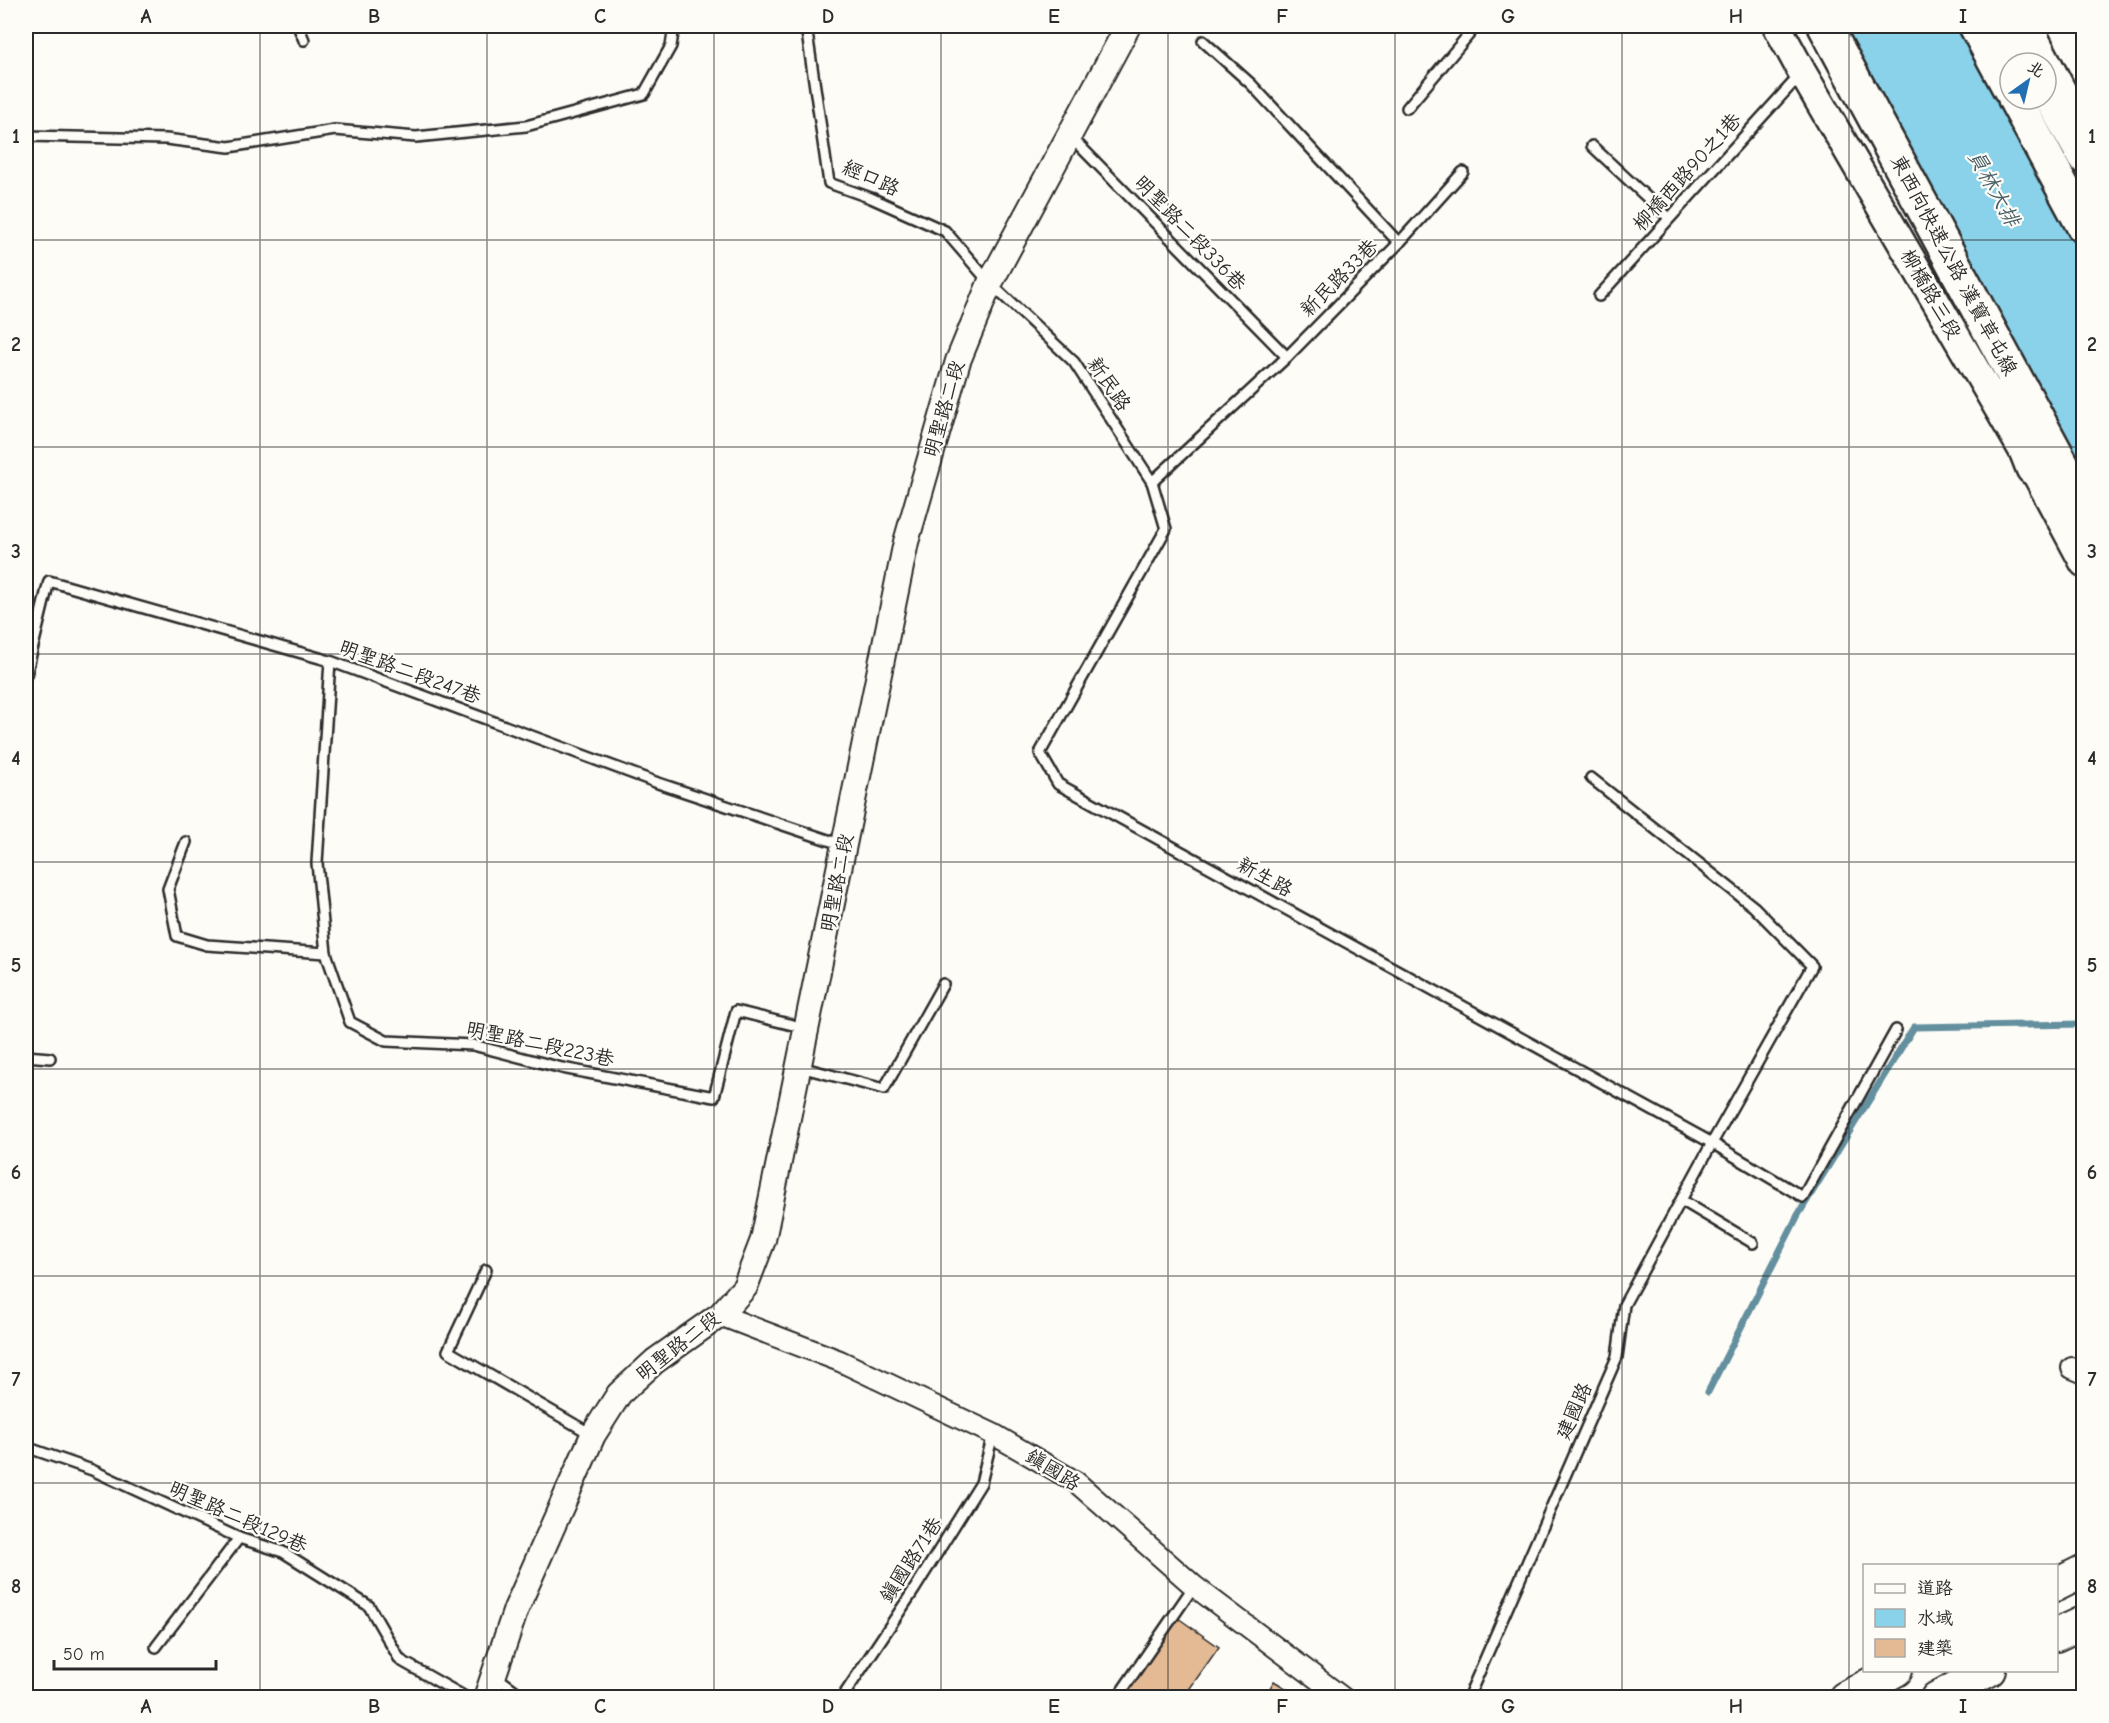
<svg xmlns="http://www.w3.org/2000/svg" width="2109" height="1723" viewBox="0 0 2109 1723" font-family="'Comic Neue','LXGW WenKai TC',sans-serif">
  <rect width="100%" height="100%" fill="#fdfcf7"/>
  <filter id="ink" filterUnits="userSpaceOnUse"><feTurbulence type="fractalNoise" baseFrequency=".0167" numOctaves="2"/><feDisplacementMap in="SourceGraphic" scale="12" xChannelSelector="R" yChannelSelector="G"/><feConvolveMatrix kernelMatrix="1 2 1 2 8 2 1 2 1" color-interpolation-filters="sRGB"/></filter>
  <g filter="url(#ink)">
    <path fill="#89d2ea" stroke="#638f9e" stroke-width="1.5" d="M 1836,26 L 1960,26 L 2083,254 L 2083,485 Z"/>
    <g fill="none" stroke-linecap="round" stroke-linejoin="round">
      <g stroke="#638f9e" stroke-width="7">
        <path d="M 2083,26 L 2084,26"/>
        <path d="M 1708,1392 L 1798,1215 L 1914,1027 L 2084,1024"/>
      </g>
    </g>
    <g fill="#e4ba94" stroke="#2b2b2b" stroke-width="1.5">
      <path d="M 1178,1618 L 1219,1647 L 1183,1698 L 1121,1698 Z"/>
      <path d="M 1274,1681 L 1302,1698 L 1264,1698 Z"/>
    </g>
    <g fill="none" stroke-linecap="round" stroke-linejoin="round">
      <defs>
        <g id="service">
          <path d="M 298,26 L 304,40"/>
          <path d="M 806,26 L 829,183 L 871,198 L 945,231 L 990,283 L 1074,362 L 1152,482 L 1166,529 L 1040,753 L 1058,784 L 1712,1143 L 1803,1197 L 1896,1030"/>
          <path d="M 1203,41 L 1251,84 L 1399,243"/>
          <path d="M 1407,108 L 1476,26"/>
          <path d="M 26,136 L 166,139 L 229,147 L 335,130 L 416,137 L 526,126 L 644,94 L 671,46 L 674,26"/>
          <path d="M 1070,136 L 1287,357"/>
          <path d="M 1592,146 L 1669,218"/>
          <path d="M 1599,296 L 1801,74"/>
          <path d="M 1152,482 L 1287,357 L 1399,243 L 1463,172"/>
          <path d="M 330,661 L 317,863 L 326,953 L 350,1022 L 386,1041 L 473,1045 L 562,1068 L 714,1097 L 736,1011 L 805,1028"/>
          <path d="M 26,675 L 49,581 L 330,661 L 658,783 L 843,845"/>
          <path d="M 186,842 L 168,889 L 177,936 L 207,945 L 326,953"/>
          <path d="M 26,1056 L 50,1058"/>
          <path d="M 800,1067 L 884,1089 L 943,984"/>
          <path d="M 1681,1200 L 1753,1243"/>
          <path d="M 486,1270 L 448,1351 L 591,1434"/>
          <path d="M 26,1447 L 92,1470 L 239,1538 L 283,1552 L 369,1606 L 400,1660 L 467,1698"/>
          <path d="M 156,1647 L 239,1538"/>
          <path d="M 495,1676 L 525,1698"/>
          <path d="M 842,1698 L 914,1590 L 981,1483 L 993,1434"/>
          <path d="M 1117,1698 L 1194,1586"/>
          <path d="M 1468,1698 L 1617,1357 L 1624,1305 L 1712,1143 L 1812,966 L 1754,907 L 1591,778"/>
        </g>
        <g id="minor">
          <path d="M 720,1315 L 840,1361 L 993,1434 L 1076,1482 L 1194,1586 L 1343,1698"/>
          <path d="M 2072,1368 L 2084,1373"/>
        </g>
        <path id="tertiary" d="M 486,1698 L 516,1609 L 593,1435 L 619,1394 L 655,1361 L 720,1315 L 745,1287 L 763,1240 L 906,542 L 958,361 L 990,283 L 1128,26"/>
        <g id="secondary">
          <path d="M 1777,26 L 1802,72 L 2033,468 L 2084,563"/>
          <path d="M 2031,31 L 2070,106"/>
        </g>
        <g id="primary">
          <path d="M 2056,1585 L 2084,1571"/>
          <path d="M 2056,1635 L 2084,1622"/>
          <path d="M 1845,1698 L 1896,1670"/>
          <path d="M 1937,1698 L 1989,1670"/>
        </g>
        <g id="trunk">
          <path d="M 1825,26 L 2084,505"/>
          <path d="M 1976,26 L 2010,89"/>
          <path d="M 2012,26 L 2032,63"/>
          <path d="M 2046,88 L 2084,156"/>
          <path d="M 2015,99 L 2084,227"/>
          <path d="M 2005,396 L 2033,468"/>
        </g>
      </defs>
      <use href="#service" stroke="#2b2b2b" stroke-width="14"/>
      <use href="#minor" stroke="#2b2b2b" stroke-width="24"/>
      <use href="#tertiary" stroke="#2b2b2b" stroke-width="28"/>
      <use href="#secondary" stroke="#2b2b2b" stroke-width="32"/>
      <use href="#primary" stroke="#2b2b2b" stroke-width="36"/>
      <use href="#trunk" stroke="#2b2b2b" stroke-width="38"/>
      <use href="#service" stroke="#fdfcf7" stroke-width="9"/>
      <use href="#minor" stroke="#fdfcf7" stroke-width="20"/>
      <use href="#tertiary" stroke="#fdfcf7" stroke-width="24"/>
      <use href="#secondary" stroke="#fdfcf7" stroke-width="27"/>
      <use href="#primary" stroke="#fdfcf7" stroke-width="32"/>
      <use href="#trunk" stroke="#fdfcf7" stroke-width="33"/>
    </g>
  </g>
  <path fill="none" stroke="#2b2b2b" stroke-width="1.5" stroke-opacity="0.55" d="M 260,26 L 260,1698M 487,26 L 487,1698M 714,26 L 714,1698M 941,26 L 941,1698M 1168,26 L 1168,1698M 1395,26 L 1395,1698M 1622,26 L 1622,1698M 1849,26 L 1849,1698M 26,240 L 2084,240M 26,447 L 2084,447M 26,654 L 2084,654M 26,862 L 2084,862M 26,1069 L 2084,1069M 26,1276 L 2084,1276M 26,1483 L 2084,1483"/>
  <g text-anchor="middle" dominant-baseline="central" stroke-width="4.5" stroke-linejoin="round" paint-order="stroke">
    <g font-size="20" fill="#2b2b2b" stroke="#fdfcf7">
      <text transform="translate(1687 172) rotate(-48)">柳橋西路90之1巷</text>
      <text transform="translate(871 178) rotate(24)">經口路</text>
      <text transform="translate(1190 233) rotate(46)">明聖路二段336巷</text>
      <text transform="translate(1954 265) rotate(62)">東西向快速公路 漢寶草屯線</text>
      <text transform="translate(1339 278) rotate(-45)">新民路33巷</text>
      <text transform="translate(1931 294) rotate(60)">柳橋路三段</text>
      <text transform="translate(1109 384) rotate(56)">新民路</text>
      <text transform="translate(944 409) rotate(-74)">明聖路二段</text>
      <text transform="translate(410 672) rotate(20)">明聖路二段247巷</text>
      <text transform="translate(1265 877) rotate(29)">新生路</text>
      <text transform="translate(837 883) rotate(-79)">明聖路二段</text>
      <text transform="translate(540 1044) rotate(12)">明聖路二段223巷</text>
      <text transform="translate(678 1346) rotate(-38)">明聖路二段</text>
      <text transform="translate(1574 1411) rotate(-66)">建國路</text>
      <text transform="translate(1053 1470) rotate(32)">鎮國路</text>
      <text transform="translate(238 1517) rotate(24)">明聖路二段129巷</text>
      <text transform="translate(911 1560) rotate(-57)">鎮國路71巷</text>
    </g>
    <g font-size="21" font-style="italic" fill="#475d64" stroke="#fdfcf7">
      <text transform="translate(1994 188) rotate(61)">員林大排</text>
    </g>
  </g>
  <rect width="2109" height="1723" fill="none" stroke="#fdfcf7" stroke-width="66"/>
  <rect x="1863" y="1564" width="195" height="108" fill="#fdfcf7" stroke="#a9a8a5" stroke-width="1.5"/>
  <rect x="1875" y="1584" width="30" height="9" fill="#fdfcf7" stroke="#a9a8a5" stroke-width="1.5"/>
  <text x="1917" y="1594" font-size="18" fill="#2b2b2b">道路</text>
  <rect x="1875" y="1609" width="30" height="18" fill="#89d2ea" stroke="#a9a8a5" stroke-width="1.5"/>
  <text x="1917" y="1624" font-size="18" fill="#2b2b2b">水域</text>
  <rect x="1875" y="1639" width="30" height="18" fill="#e4ba94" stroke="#a9a8a5" stroke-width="1.5"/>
  <text x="1917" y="1654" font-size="18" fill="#2b2b2b">建築</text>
  <g transform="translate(2028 81) rotate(34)"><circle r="28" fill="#fdfcf7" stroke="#a9a8a5" stroke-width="1.5"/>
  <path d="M0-4.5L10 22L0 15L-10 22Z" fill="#1f6fb2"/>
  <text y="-9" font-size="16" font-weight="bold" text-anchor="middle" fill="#2b2b2b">北</text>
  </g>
  <path d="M54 1660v9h162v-9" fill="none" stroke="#2b2b2b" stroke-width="3"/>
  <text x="63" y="1660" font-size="18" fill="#2b2b2b" stroke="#fdfcf7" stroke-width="4.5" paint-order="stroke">50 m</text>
  <rect x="33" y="33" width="2043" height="1657" fill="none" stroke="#2b2b2b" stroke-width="2"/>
  <g font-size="20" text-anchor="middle" font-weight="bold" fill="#2b2b2b">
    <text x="146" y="23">A</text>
    <text x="374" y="23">B</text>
    <text x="600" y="23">C</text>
    <text x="828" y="23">D</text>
    <text x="1054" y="23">E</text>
    <text x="1282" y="23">F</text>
    <text x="1508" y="23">G</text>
    <text x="1736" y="23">H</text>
    <text x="1963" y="23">I</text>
    <text x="16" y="143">1</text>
    <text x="2092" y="143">1</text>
    <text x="16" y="351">2</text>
    <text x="2092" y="351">2</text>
    <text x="16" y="558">3</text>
    <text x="2092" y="558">3</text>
    <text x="16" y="765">4</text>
    <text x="2092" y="765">4</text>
    <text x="16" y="972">5</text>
    <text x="2092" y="972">5</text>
    <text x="16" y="1179">6</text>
    <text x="2092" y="1179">6</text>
    <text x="16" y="1386">7</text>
    <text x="2092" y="1386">7</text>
    <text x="16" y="1593">8</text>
    <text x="2092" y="1593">8</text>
    <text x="146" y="1713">A</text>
    <text x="374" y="1713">B</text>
    <text x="600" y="1713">C</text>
    <text x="828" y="1713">D</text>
    <text x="1054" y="1713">E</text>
    <text x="1282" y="1713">F</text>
    <text x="1508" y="1713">G</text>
    <text x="1736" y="1713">H</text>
    <text x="1963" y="1713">I</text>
  </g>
</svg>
